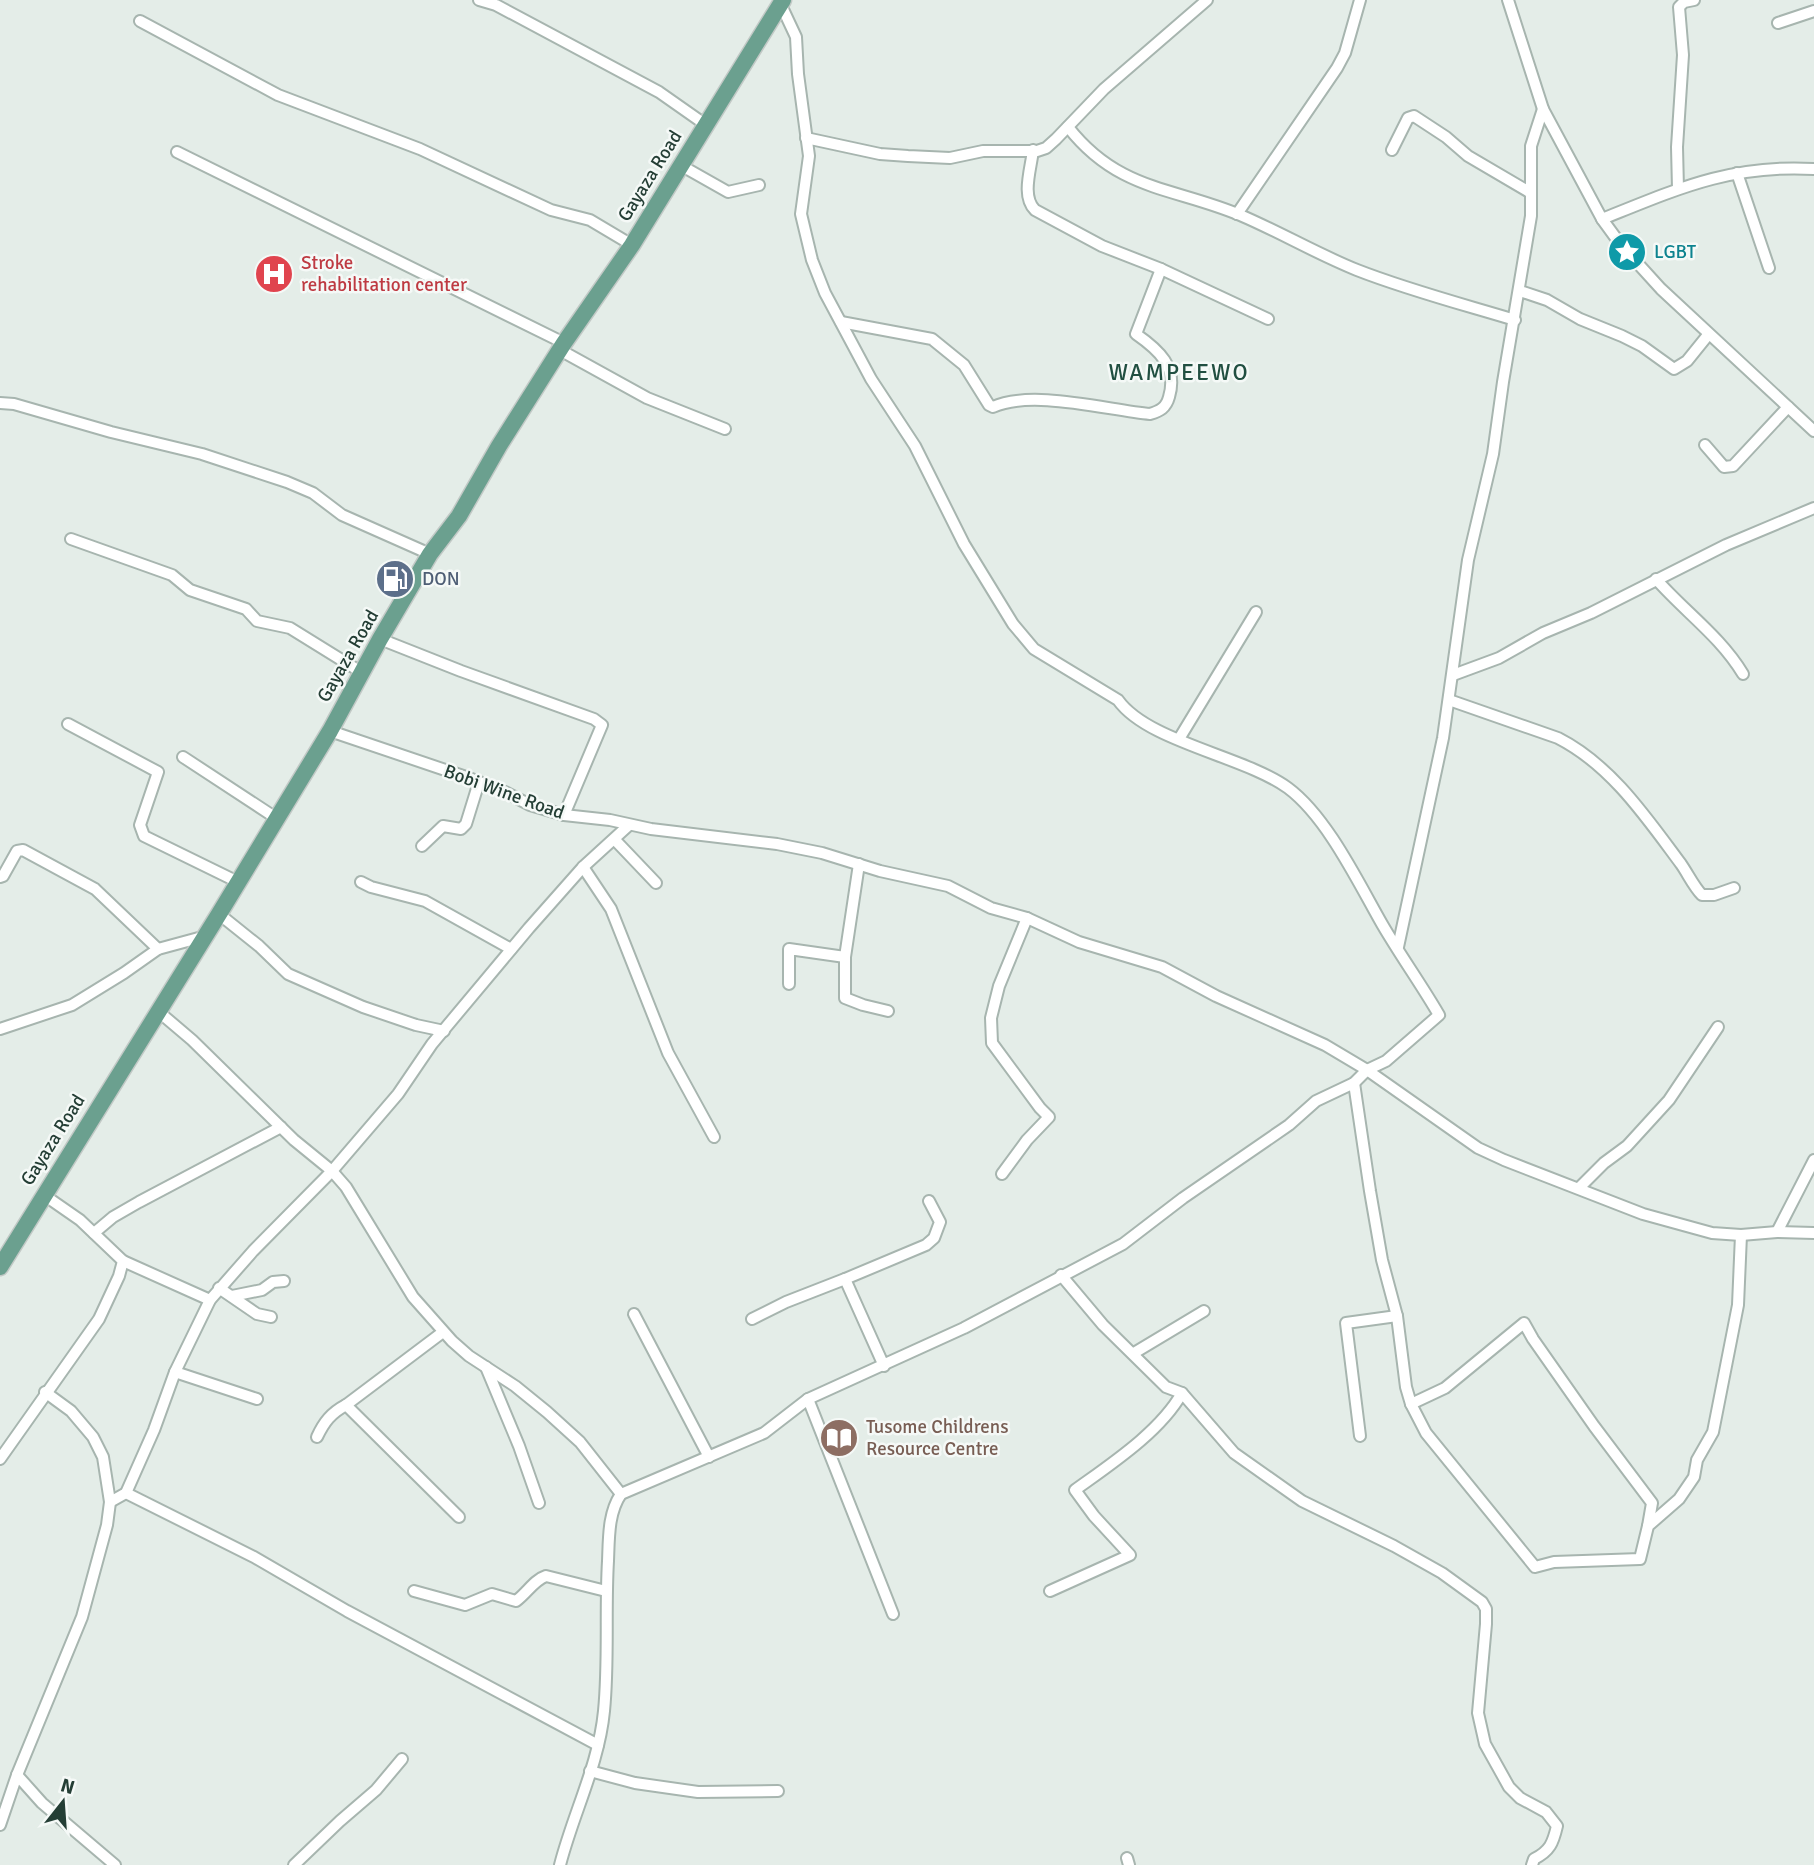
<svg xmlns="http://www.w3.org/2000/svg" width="1814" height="1865" viewBox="0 0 1814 1865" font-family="Signika,sans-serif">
  <rect width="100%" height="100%" fill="#e4ede8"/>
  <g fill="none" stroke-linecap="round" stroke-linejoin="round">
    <defs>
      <g id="street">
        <path d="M 479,0 L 496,5 L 659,92 L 706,125"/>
        <path d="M 1508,0 L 1543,109 L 1602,219 L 1621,245 L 1661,289 L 1814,431"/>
        <path d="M 140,21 L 278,95 L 420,149 L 551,210 L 590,220 L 632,245"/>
        <path d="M 1778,23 L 1814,11"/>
        <path d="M 1068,127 C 1118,191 1173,187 1240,215 C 1280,232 1317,254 1357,270 C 1408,290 1462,304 1515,320"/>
        <path d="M 806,138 L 880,154 L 908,156 L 950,158 L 983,151 L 1037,151 L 1046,148 L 1056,139 L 1104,89 L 1207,0"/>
        <path d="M 1033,150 C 1031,169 1021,196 1035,210 L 1102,246 L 1161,269 L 1268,319"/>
        <path d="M 1392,150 L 1408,118 L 1414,116 L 1446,137 L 1468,156 L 1531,193"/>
        <path d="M 177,152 L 564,343"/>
        <path d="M 682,166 L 728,192 L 759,185"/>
        <path d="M 1737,173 L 1769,268"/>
        <path d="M 1678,189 L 1677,147 L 1683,55 L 1679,7 L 1684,2 L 1694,0"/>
        <path d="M 1237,214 L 1337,68 L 1345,53 L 1360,0"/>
        <path d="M 1602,219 C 1677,189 1731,164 1814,169"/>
        <path d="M 1520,291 L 1547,300 L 1580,319 L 1622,336 L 1642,346 L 1674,369 L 1687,361 L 1708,335"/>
        <path d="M 841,322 L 932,339 L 964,365 L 989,405 L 993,407 C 1032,389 1107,410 1150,414 C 1160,411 1166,408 1169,397 C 1178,367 1159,350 1136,334 L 1161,269"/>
        <path d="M 560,350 L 647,398 L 725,429"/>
        <path d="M 0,403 L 14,404 L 111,432 L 202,454 L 287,482 L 313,493 L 342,515 L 430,554"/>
        <path d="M 1705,445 L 1724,467 L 1733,466 L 1788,407"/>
        <path d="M 71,539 L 172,575 L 190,590 L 246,609 L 257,621 L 290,628 L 361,672"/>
        <path d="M 1656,579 C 1685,612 1720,636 1743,674"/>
        <path d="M 380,639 L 461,671 L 594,719 L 602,725 L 564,815"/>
        <path d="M 1453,675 L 1499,658 L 1543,633 L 1591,613 L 1726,545 L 1814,508"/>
        <path d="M 1449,700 L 1558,738 C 1611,765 1646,817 1681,864 C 1688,874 1694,887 1702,895 L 1714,895 L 1734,888"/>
        <path d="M 68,724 L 158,772 L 140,825 L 144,836 L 238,882"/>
        <path d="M 330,731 L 469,778 L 505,792 L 530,805 L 564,815 L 610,820 L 651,829 L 777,844 L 822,853 L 880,871 L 948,886 L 991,908 L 1027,918 L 1079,942 L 1162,967 L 1216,996 L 1325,1045 L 1367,1070 L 1478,1148 L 1504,1160 L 1643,1214 L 1712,1233 L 1741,1235 L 1777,1232 L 1814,1233"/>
        <path d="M 1179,739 L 1256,612"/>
        <path d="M 183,757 L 276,818"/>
        <path d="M 615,840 L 656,883"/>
        <path d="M 422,846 L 443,826 L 461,829 L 466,824 L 479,782"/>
        <path d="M 583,867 L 611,909 L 668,1053 L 714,1137"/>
        <path d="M 0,877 L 3,876 L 17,851 L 23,850 L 95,889 L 158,949"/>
        <path d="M 361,882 L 371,887 L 425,901 L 511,949"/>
        <path d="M 219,914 L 259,946 L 288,974 L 363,1007 L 416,1025 L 444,1031"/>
        <path d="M 1398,947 L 1443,738 L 1468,560 L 1493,454 L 1503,382 L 1531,216 L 1531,146 L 1543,109"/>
        <path d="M 845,957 L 845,998 L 863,1005 L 888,1011"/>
        <path d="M 789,984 L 789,949 L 845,957 L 859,864"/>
        <path d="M 159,1012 L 192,1040 L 294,1140 L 332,1171 L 346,1187 L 413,1297 L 452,1341 L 469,1356 L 515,1386 L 547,1412 L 580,1442 L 621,1494"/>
        <path d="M 0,1029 L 72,1005 L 124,973 L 158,949 L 206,936"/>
        <path d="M 1354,1083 L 1370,1191 L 1382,1260 L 1397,1316 L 1406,1387 L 1411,1404 L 1426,1433 L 1535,1567 L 1554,1562 L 1640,1559 L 1648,1526 L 1679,1499 L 1694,1477 L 1697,1460 L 1713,1432 L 1738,1305 L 1741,1235"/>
        <path d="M 1002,1174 L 1027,1140 L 1049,1117 L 1040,1108 L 992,1043 L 991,1018 L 999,986 L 1027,918"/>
        <path d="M 1579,1188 L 1604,1163 L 1627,1146 L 1669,1100 L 1718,1027"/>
        <path d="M 1777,1232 L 1814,1160"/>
        <path d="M 94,1233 L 113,1217 L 139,1202 L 281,1127"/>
        <path d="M 123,1261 L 210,1300"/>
        <path d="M 1061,1275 L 1103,1325 L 1166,1387 L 1182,1393 L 1234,1453 L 1302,1501 L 1394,1546 L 1442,1573 L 1482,1602 L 1486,1609 L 1486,1624 L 1478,1713 L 1485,1744 L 1509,1787 L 1520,1798 L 1546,1812 L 1557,1826 C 1553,1843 1550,1851 1534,1859 L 1532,1865"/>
        <path d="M 845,1279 L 926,1245 L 934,1238 L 940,1222 L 929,1201"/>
        <path d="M 219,1288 L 257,1314 L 271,1317"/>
        <path d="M 232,1296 L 262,1290 L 273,1282 L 284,1281"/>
        <path d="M 634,1314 L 709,1457"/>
        <path d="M 752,1319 L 786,1302 L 845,1279 L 884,1366"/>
        <path d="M 1134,1353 L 1204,1311"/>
        <path d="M 486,1367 L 519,1446 L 539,1503"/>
        <path d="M 175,1372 L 257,1399"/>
        <path d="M 808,1399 L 893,1614"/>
        <path d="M 1411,1404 L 1445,1388 L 1524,1323 L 1533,1339 L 1594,1426 L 1652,1503 L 1648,1526"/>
        <path d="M 346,1405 L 459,1517"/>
        <path d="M 1360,1436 L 1346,1323 L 1397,1316"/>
        <path d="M 317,1437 C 324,1422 331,1413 346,1405 L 443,1332"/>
        <path d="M 0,1459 L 99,1319 L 119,1276 L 123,1261 L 80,1220 L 44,1195"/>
        <path d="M 126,1493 L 254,1557 L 347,1611 L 598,1745"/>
        <path d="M 110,1502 L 126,1493 L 154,1430 L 175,1372 L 210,1300 L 253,1251 L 332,1171 L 398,1094 L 432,1044 L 529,928 L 583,867 L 629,825"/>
        <path d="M 414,1591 L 465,1605 L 492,1594 L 516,1601 C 527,1593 534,1580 546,1576 L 606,1591"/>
        <path d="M 1050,1591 L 1130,1555 L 1094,1516 L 1075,1490 C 1111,1464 1160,1432 1182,1393"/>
        <path d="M 590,1771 L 635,1783 L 698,1792 L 778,1791"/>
        <path d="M 17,1775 L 42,1803 L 115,1865"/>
        <path d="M 0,1825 L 17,1775 L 82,1617 L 107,1525 L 110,1502 L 103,1457 L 93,1437 L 71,1411 L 45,1392"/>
        <path d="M 1127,1858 L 1129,1865"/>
        <path d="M 294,1865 L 340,1821 L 376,1790 L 402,1759"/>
        <path d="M 560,1865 C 573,1814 599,1764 604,1711 C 609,1661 605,1611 608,1561 C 609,1538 608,1513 621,1494 L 764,1433 L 808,1399 L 964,1328 L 1123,1244 L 1183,1198 L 1289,1125 L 1316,1101 L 1354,1083 L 1367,1070 L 1386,1061 L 1439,1015 C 1421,984 1400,955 1382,924 C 1358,882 1327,817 1288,788 C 1244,756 1148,742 1118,700 L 1034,649 L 1013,624 L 964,544 L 915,446 L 871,379 L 825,293 L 812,260 L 801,214 L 809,156 L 798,74 L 796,37 L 781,5"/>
      </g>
      <path id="primary" d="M 0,1267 L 219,914 L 330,731 L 380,639 L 430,554 L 459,516 L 499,446 L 564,343 L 632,245 L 783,0"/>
    </defs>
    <use href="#street" stroke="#a7b5af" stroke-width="14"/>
    <use href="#primary" stroke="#c2c9c6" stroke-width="19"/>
    <use href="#street" stroke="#fff" stroke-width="10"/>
    <use href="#primary" stroke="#6ba08f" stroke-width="16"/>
  </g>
  <defs>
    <symbol id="sight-disc" viewBox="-11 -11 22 22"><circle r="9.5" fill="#0f9aa8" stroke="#f5f9f7"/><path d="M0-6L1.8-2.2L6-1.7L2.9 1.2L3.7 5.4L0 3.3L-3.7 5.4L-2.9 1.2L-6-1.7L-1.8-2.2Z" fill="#fff"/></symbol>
    <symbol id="hospital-disc" viewBox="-11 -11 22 22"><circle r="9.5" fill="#e0444e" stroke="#f5f9f7"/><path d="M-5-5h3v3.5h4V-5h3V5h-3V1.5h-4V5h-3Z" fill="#fff"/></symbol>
    <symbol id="fuel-disc" viewBox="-11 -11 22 22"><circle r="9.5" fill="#5c6f8a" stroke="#f5f9f7"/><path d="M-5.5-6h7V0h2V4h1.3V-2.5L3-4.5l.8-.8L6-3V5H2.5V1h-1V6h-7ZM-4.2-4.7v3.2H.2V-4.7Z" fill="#fff"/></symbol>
    <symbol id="library-disc" viewBox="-11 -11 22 22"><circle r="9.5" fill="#8d6e63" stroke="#f5f9f7"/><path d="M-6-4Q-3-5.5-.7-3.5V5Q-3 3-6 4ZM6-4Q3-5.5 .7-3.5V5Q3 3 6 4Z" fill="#fff"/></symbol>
  </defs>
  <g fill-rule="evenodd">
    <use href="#sight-disc" x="1605" y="230" width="44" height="44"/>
    <use href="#hospital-disc" x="252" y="252" width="44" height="44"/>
    <use href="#fuel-disc" x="373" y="557" width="44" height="44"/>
    <use href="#library-disc" x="817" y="1416" width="44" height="44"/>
  </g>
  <g text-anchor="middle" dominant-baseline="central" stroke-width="5" stroke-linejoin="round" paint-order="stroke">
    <g font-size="19" fill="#243e35" stroke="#f5f9f7">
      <text transform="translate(650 176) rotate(-58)">Gayaza Road</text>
      <text transform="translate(348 656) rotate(-60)">Gayaza Road</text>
      <text transform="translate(504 792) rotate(20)">Bobi Wine Road</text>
      <text transform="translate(53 1140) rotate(-58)">Gayaza Road</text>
    </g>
    <g font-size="19" fill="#0d838f" stroke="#f5f9f7" text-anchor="start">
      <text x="1654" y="252">LGBT</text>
    </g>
    <g font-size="19" fill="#be3a42" stroke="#f5f9f7" text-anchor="start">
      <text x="301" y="263">Stroke<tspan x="301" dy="22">rehabilitation center</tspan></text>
    </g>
    <g font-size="19" fill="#4e5e75" stroke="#f5f9f7" text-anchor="start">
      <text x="422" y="579">DON</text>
    </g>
    <g font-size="19" fill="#785e54" stroke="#f5f9f7" text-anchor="start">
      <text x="866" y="1427">Tusome Childrens<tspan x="866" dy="22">Resource Centre</tspan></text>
    </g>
    <g font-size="23" letter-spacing="2" fill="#214f41" stroke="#f5f9f7">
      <text x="1179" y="372">WAMPEEWO</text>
    </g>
  </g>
  <g transform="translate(63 1802) rotate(17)" stroke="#f5f9f7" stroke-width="5" paint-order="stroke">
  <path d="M0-5L12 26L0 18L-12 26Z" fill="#243e35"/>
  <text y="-10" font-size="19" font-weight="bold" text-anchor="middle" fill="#243e35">N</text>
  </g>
</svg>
